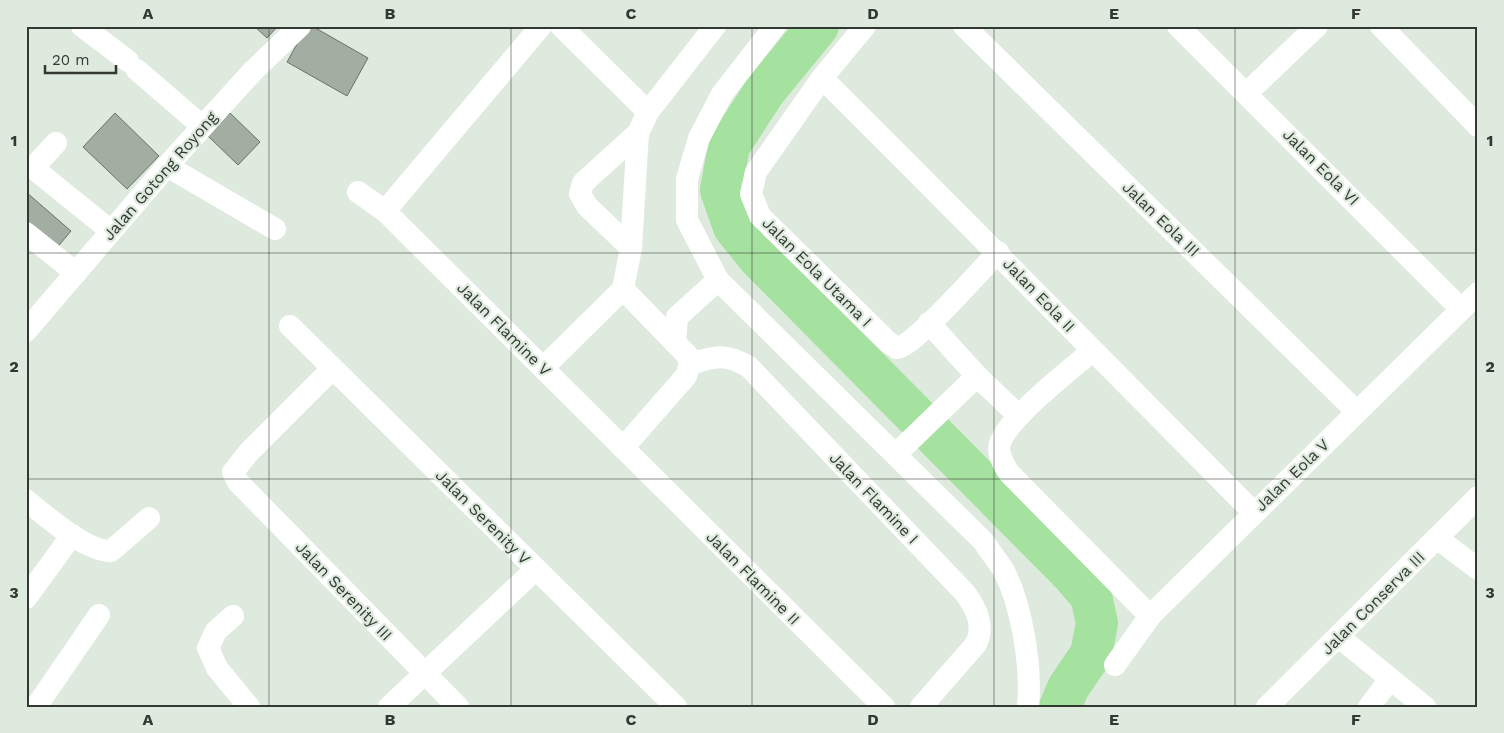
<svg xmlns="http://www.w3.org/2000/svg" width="1504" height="733" viewBox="0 0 1504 733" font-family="'Work Sans',sans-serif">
  <rect width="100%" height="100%" fill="#deeadd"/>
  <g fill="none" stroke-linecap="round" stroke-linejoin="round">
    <path stroke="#a5e19f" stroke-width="42" d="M 818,26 L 764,92 L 729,146 L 721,190 L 734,227 L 759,258 L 1072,574 L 1091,596 L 1097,623 L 1091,654 L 1068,688 L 1060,707"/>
  </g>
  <g fill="#a3aea2" stroke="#697468">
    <path d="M 254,26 L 278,26 L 267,38 Z"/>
    <path d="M 307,26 L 312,26 L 368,58 L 347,96 L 287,62 Z"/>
    <path d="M 115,113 L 159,156 L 127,189 L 83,147 Z"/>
    <path d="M 230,113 L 260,142 L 238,165 L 208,136 Z"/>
    <path d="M 26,192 L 71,231 L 55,250 L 26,224 Z"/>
  </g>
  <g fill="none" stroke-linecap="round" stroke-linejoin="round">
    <g stroke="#fff" stroke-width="22">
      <path d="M 82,26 L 128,61"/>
      <path d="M 561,26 L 648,112"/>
      <path d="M 775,26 L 722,94 L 699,138 L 687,179 L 687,220 L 718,280 L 984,542 C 990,552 998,561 1004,571 C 1022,606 1032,668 1028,707"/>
      <path d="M 865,26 L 822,78 L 756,172 L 751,194 L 760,216 L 888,342 L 897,348 C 912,348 983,268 998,252"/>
      <path d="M 964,26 L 1357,412"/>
      <path d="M 1178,26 L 1461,309"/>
      <path d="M 1381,26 L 1478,126"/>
      <path d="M 137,70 L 202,126"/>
      <path d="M 822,78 C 967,222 1110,368 1254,513"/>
      <path d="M 1247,93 L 1317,26"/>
      <path d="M 56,143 L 33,168 L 111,231"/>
      <path d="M 167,166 L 275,229"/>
      <path d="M 358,192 L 385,211 L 884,707"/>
      <path d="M 385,211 L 541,26"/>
      <path d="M 26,233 L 76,273"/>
      <path d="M 631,248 L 587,206 L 580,194 L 583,183 L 638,133"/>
      <path d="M 623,289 L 631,248 L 638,133 L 648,112 L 715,26"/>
      <path d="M 623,289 L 688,356 L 690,364"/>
      <path d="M 929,323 L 977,376 L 1019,416"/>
      <path d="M 290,326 L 676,707"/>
      <path d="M 26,331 L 167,166 L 253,71 L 300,26"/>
      <path d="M 675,343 L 677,317 L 718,280"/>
      <path d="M 1092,351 C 1072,369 1001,422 999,448 C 999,457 1004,465 1009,473 L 1150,616"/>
      <path d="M 690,364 C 715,356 726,353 749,367 L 965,593 C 976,608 985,625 976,644 L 921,707"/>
      <path d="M 543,368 L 623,289"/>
      <path d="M 332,369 L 249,452 L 233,472 L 238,482 L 458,707"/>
      <path d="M 623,448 L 686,376 L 690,364"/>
      <path d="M 896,454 L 977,376"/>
      <path d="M 26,500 C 46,516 85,551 111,551 L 149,518"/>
      <path d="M 1437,538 L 1478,569"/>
      <path d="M 26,598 L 72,535"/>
      <path d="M 233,616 L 216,631 L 208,648 L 217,668 L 249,707"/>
      <path d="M 1339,637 L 1425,707"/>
      <path d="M 1115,665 L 1150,616 L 1478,293"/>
      <path d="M 36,707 L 99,615"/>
      <path d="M 389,707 L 536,569"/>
      <path d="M 1267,707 L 1478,497"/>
      <path d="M 1369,707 L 1390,679"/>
    </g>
  </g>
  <path fill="none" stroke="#333832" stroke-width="1" stroke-opacity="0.55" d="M 269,26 L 269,707M 511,26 L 511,707M 752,26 L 752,707M 994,26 L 994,707M 1235,26 L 1235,707M 26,253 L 1478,253M 26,479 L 1478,479"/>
  <g text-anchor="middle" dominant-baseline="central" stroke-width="4.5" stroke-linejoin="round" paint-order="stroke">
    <g font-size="16" fill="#333832" stroke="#deeadd">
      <text transform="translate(1321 167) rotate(45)">Jalan Eola VI</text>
      <text transform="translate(160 176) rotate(-49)">Jalan Gotong Royong</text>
      <text transform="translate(1161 219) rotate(44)">Jalan Eola III</text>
      <text transform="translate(817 272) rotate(45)">Jalan Eola Utama I</text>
      <text transform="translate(1039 295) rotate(46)">Jalan Eola II</text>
      <text transform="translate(504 329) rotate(45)">Jalan Flamine V</text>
      <text transform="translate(1292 475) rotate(-44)">Jalan Eola V</text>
      <text transform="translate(874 498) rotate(46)">Jalan Flamine I</text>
      <text transform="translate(483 517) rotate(45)">Jalan Serenity V</text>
      <text transform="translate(753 578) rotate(45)">Jalan Flamine II</text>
      <text transform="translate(344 591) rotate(46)">Jalan Serenity III</text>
      <text transform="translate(1373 603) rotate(-45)">Jalan Conserva III</text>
    </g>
  </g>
  <rect width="1504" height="733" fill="none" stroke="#deeadd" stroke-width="55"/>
  <path d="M45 65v8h71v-8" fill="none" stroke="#333832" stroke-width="2.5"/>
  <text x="52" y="65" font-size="15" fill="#333832" stroke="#deeadd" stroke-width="4" paint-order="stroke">20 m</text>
  <rect x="28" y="28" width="1448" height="678" fill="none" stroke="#333832" stroke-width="2"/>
  <g font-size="16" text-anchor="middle" font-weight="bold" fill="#333832">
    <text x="148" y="19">A</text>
    <text x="390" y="19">B</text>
    <text x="631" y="19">C</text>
    <text x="873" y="19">D</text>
    <text x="1114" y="19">E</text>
    <text x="1356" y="19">F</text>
    <text x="14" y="146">1</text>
    <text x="1490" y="146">1</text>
    <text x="14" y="372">2</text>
    <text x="1490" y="372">2</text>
    <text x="14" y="598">3</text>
    <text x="1490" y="598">3</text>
    <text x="148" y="725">A</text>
    <text x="390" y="725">B</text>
    <text x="631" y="725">C</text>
    <text x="873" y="725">D</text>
    <text x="1114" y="725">E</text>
    <text x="1356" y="725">F</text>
  </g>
</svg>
